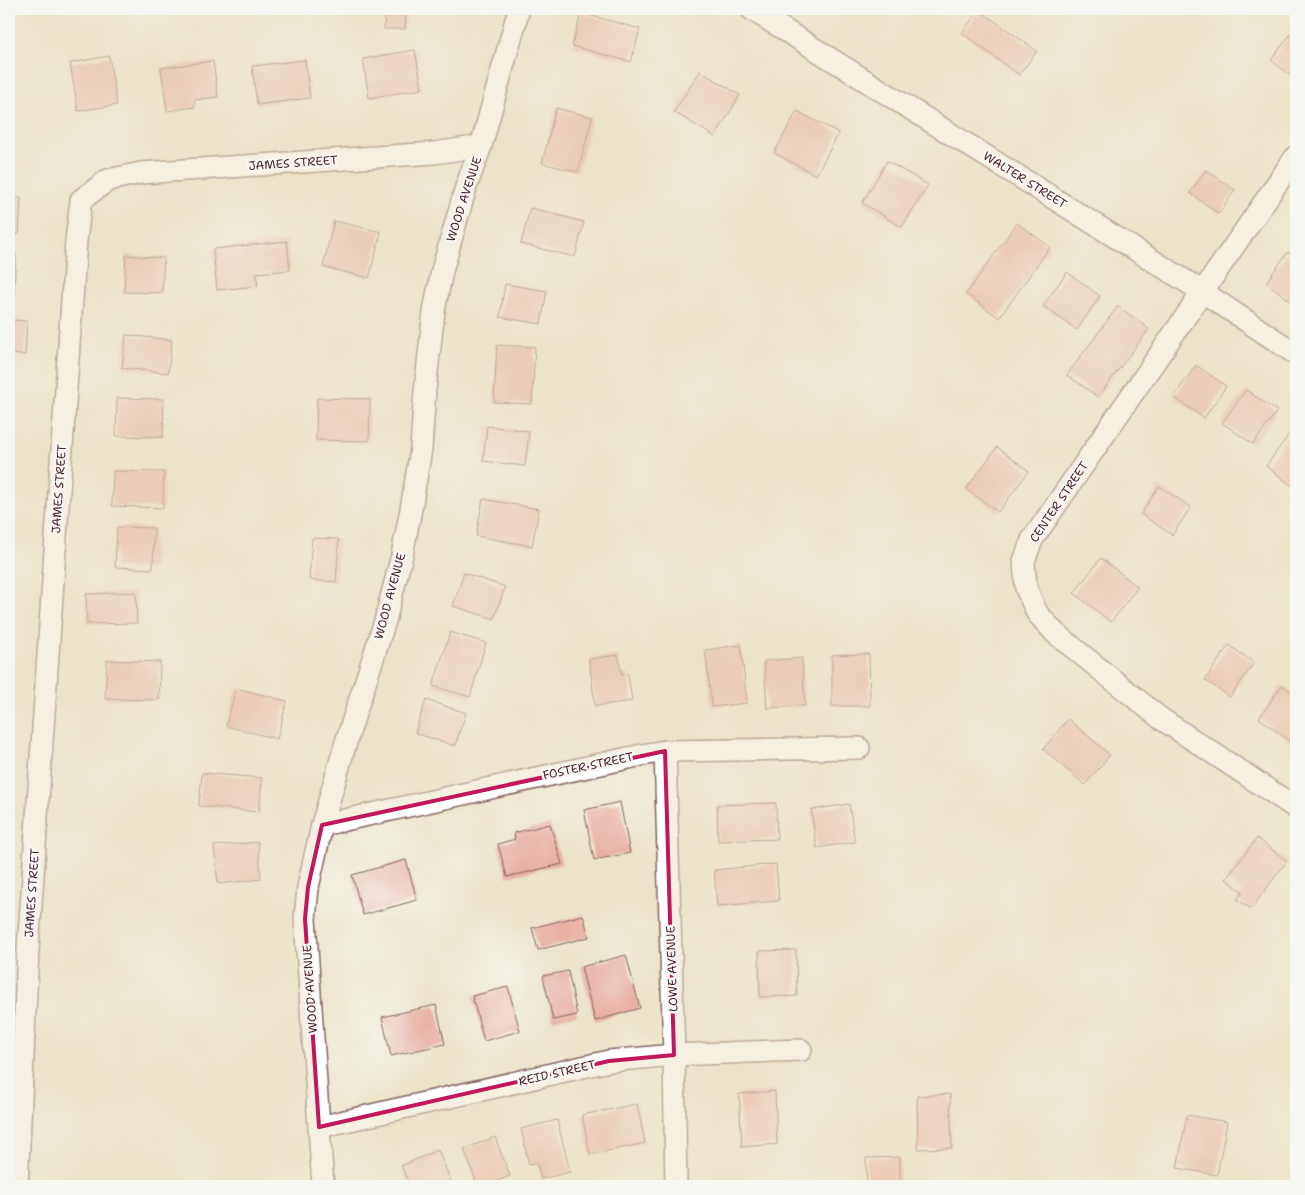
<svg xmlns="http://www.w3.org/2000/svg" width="1305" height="1195" viewBox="0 0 1305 1195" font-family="'Shantell Sans',sans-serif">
  <rect width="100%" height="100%" fill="#f6f6f2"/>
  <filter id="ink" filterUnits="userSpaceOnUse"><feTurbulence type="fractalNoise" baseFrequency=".02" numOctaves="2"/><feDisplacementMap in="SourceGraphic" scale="10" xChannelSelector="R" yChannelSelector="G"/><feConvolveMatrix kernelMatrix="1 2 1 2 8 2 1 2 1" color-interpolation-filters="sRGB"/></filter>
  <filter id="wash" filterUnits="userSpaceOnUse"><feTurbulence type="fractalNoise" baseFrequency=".0096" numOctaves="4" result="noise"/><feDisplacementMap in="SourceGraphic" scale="20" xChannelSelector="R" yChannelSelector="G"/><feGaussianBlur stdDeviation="1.12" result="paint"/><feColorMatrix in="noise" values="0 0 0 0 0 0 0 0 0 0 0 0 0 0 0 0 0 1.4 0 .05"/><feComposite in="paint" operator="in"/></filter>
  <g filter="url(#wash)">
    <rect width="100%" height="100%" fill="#ece4c8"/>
    <g id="blocks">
      <g fill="#e8b0a0">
        <path d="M 385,9 L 406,10 L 405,29 L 384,29 Z"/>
        <path d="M 979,10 L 1037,51 L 1019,75 L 962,33 Z"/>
        <path d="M 581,13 L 640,29 L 631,62 L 572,46 Z"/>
        <path d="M 1296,27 L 1296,80 L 1271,60 Z"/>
        <path d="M 415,50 L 422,89 L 369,98 L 363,59 Z"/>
        <path d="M 109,56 L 117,105 L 78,111 L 70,63 Z"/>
        <path d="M 305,60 L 310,98 L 257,105 L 252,66 Z"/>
        <path d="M 213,61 L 218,97 L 194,100 L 195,107 L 167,111 L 161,68 Z"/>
        <path d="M 700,71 L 740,95 L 715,137 L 674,112 Z"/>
        <path d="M 556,108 L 592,117 L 578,172 L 542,163 Z"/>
        <path d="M 797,111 L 839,133 L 816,175 L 774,153 Z"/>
        <path d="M 887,161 L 928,185 L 902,227 L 862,203 Z"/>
        <path d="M 1206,170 L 1235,190 L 1219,214 L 1190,193 Z"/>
        <path d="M 9,198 L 21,198 L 19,234 L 9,234 Z"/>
        <path d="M 530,208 L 584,222 L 575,257 L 521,244 Z"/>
        <path d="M 334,221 L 381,232 L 369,278 L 323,267 Z"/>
        <path d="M 1017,223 L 1050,247 L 999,318 L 966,294 Z"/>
        <path d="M 287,241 L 290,270 L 256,273 L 258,286 L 217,290 L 213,249 Z"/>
        <path d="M 1288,252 L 1296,258 L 1296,305 L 1266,282 Z"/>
        <path d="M 9,255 L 16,255 L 13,307 L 9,307 Z"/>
        <path d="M 126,255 L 164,258 L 162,293 L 124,292 Z"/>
        <path d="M 1067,272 L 1100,296 L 1077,330 L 1043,306 Z"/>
        <path d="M 505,284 L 547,291 L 541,324 L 500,317 Z"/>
        <path d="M 1118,306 L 1149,329 L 1098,397 L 1067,375 Z"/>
        <path d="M 9,320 L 27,321 L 25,355 L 9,354 Z"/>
        <path d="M 126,335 L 172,340 L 168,373 L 122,368 Z"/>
        <path d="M 497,345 L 535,347 L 532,404 L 494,402 Z"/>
        <path d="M 1196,365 L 1226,386 L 1204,418 L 1174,397 Z"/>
        <path d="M 1246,390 L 1277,411 L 1253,444 L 1222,423 Z"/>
        <path d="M 117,398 L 164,399 L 163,437 L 116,436 Z"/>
        <path d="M 317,398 L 370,399 L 369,441 L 316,440 Z"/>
        <path d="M 1296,425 L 1296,487 L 1295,488 L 1266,466 Z"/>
        <path d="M 487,426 L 529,431 L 525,466 L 483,461 Z"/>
        <path d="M 997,447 L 1029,471 L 998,512 L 966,489 Z"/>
        <path d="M 113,471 L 164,472 L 163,508 L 112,506 Z"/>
        <path d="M 1159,486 L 1191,507 L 1172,535 L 1141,514 Z"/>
        <path d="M 483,499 L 539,509 L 532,546 L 476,536 Z"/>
        <path d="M 117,527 L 154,528 L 153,569 L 115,567 Z"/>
        <path d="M 312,538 L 339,539 L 336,582 L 309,580 Z"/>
        <path d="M 1101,558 L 1138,587 L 1111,622 L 1074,593 Z"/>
        <path d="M 464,573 L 505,587 L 494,619 L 453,606 Z"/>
        <path d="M 136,592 L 137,623 L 87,624 L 86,594 Z"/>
        <path d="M 450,632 L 486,643 L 470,697 L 433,686 Z"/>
        <path d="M 741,645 L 747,703 L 712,707 L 705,650 Z"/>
        <path d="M 1229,645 L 1254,663 L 1230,697 L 1205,680 Z"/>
        <path d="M 869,654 L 870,706 L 832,706 L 832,655 Z"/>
        <path d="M 618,655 L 622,675 L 628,674 L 632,701 L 595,706 L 589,659 Z"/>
        <path d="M 802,658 L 805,706 L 767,708 L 764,661 Z"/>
        <path d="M 107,660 L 160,662 L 159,700 L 105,699 Z"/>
        <path d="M 1282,685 L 1296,695 L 1295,745 L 1259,718 Z"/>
        <path d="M 236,688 L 287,701 L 277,739 L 226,726 Z"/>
        <path d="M 426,700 L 466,713 L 455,746 L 415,733 Z"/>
        <path d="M 1068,719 L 1110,755 L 1085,785 L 1043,749 Z"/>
        <path d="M 202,773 L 262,778 L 259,812 L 199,806 Z"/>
        <path d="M 620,802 L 630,853 L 594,860 L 584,810 Z"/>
        <path d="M 776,803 L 777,839 L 718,841 L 717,805 Z"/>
        <path d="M 849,804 L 855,842 L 817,848 L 811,810 Z"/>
        <path d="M 550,824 L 562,864 L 507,877 L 498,844 L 515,839 L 514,833 Z"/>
        <path d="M 1257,838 L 1287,861 L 1251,909 L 1237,899 L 1243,892 L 1226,879 Z"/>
        <path d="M 258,842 L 261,879 L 218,884 L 214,846 Z"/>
        <path d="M 406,860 L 417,900 L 363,915 L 352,875 Z"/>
        <path d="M 776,864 L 779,901 L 717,906 L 714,870 Z"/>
        <path d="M 583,915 L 589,937 L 538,950 L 532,928 Z"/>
        <path d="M 796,950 L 797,996 L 760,997 L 759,951 Z"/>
        <path d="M 626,955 L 640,1008 L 595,1021 L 581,967 Z"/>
        <path d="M 568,971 L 577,1015 L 553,1020 L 543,976 Z"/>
        <path d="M 508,987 L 520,1031 L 484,1041 L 472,996 Z"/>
        <path d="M 436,1005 L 445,1044 L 391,1056 L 382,1017 Z"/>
        <path d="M 775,1091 L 777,1144 L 742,1147 L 739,1094 Z"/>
        <path d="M 950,1094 L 952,1148 L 918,1149 L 917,1096 Z"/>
        <path d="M 637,1104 L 645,1143 L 590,1155 L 582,1115 Z"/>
        <path d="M 1187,1115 L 1227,1122 L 1217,1175 L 1177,1168 Z"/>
        <path d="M 557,1120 L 570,1172 L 541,1179 L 537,1163 L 529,1165 L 521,1129 Z"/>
        <path d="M 495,1137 L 510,1176 L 484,1186 L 478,1186 L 464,1149 Z"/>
        <path d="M 438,1150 L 453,1186 L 410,1186 L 401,1166 Z"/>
        <path d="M 900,1157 L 900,1186 L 867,1186 L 866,1158 Z"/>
      </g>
    </g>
  </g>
  <g filter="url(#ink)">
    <use href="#blocks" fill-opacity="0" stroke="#836462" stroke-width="1"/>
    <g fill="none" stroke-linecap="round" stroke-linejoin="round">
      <defs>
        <g id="street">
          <path d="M 751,9 L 1203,292 L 1296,354"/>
          <path d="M 1296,156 L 1032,540 L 1024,561 L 1026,588 L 1037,613 L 1055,633 L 1160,718 L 1296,808"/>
          <path d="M 665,751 L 674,1055 L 676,1186"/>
          <path d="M 322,825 L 642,755 L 665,751 L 859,748"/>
          <path d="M 319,1127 L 609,1061 L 674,1055 L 801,1050"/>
          <path d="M 17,1186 L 28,950 L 76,241 L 81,200 L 108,180 L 141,173 L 434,153 L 481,146"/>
          <path d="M 323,1186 L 305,919 L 308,887 L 322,825 L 346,742 L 385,621 L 402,555 L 411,509 L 421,449 L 425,390 L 434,311 L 442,271 L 466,187 L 481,146 L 519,9"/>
        </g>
      </defs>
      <use href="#street" stroke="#836462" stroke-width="24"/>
      <use href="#street" stroke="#fff" stroke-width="21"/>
    </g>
  </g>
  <path d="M0 0H1305V1195H0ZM 665,751 L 674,1055 L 609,1061 L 319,1127 L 305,919 L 308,887 L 322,825 Z" fill="#ece4c8" fill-opacity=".55" fill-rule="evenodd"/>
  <path fill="none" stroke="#c2185b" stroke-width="4" stroke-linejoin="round" d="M 665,751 L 674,1055 L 609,1061 L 319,1127 L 305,919 L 308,887 L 322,825 Z"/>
  <g text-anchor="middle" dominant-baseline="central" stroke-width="5" stroke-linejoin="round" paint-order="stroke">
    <g font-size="12" fill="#4a1f2b" stroke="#f6f6f2">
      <text transform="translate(293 163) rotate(-4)">JAMES STREET</text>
      <text transform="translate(1025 180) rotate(32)">WALTER STREET</text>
      <text transform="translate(464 199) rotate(-72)">WOOD AVENUE</text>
      <text transform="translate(59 489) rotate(-86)">JAMES STREET</text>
      <text transform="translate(1059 502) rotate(-56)">CENTER STREET</text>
      <text transform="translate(390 596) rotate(-75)">WOOD AVENUE</text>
      <text transform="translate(588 766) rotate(-12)">FOSTER STREET</text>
      <text transform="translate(32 893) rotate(-86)">JAMES STREET</text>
      <text transform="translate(672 969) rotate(-92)">LOWE AVENUE</text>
      <text transform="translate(310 989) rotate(-94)">WOOD AVENUE</text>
      <text transform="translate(557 1073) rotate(-13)">REID STREET</text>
    </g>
  </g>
  <rect width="1305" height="1195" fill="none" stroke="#f6f6f2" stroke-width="30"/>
</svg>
